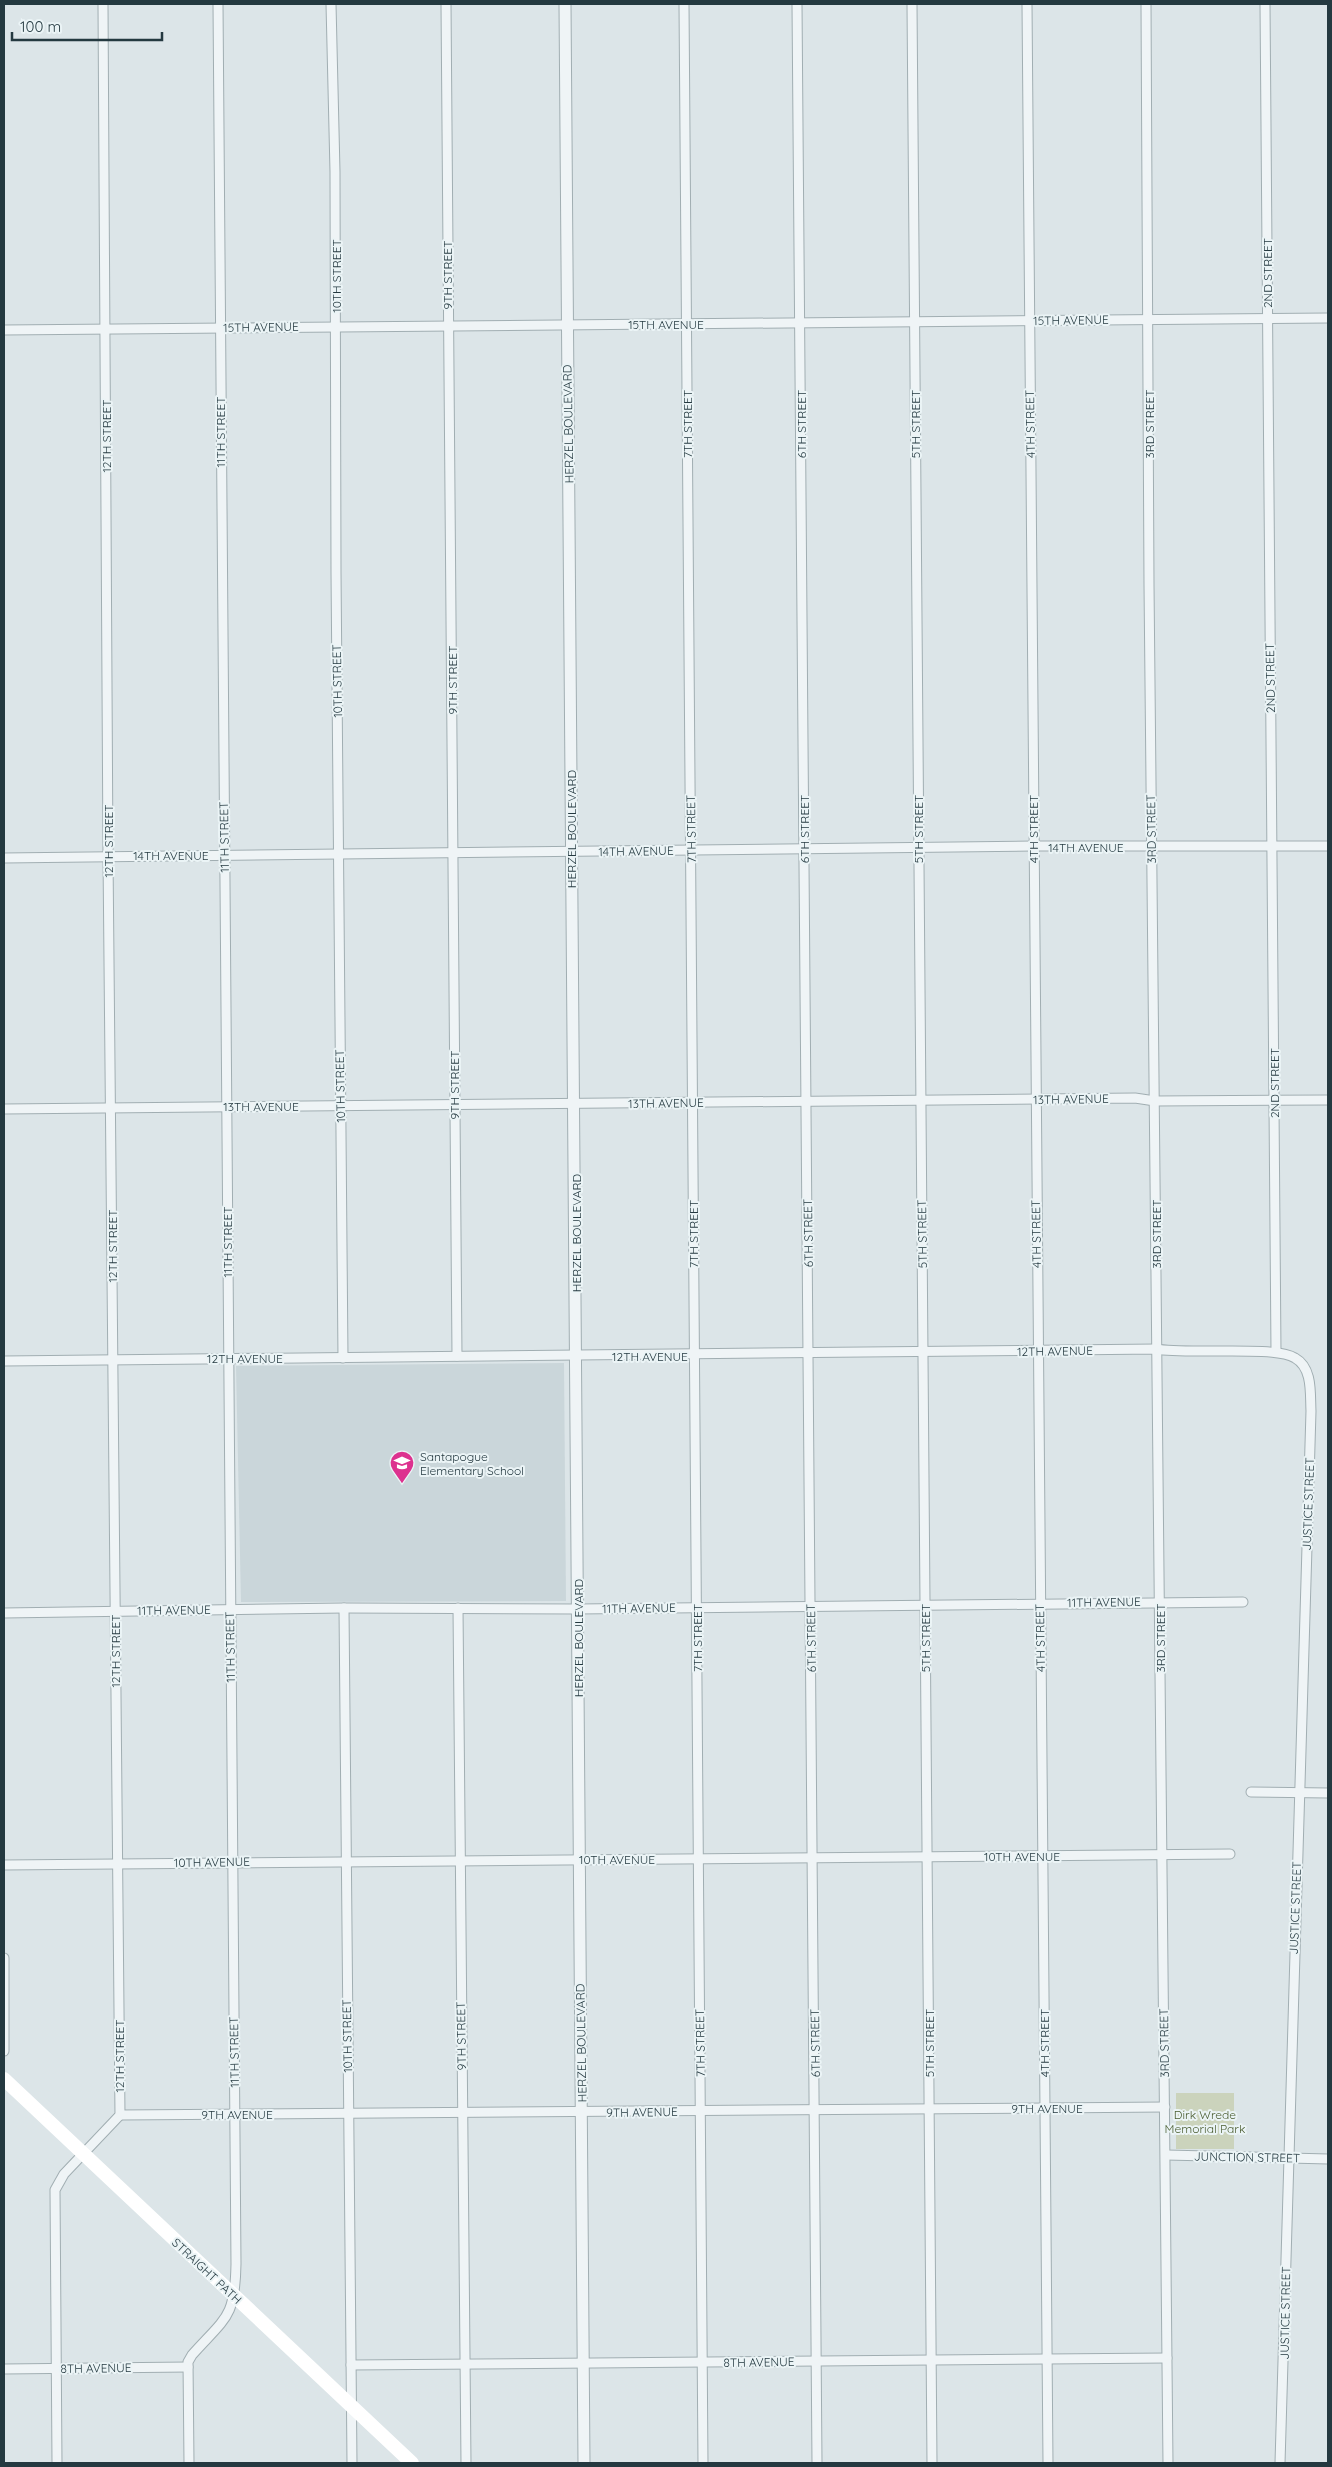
<svg xmlns="http://www.w3.org/2000/svg" width="1332" height="2467" viewBox="0 0 1332 2467" font-family="Quicksand,sans-serif">
  <rect width="100%" height="100%" fill="#dce5e8"/>
  <path fill="#cad6da" d="M 564,1363 L 566,1601 L 241,1602 L 236,1366 Z"/>
  <rect fill="#cbd3bc" x="1176" y="2093" width="58" height="56"/>
  <g fill="none" stroke-linecap="round" stroke-linejoin="round">
    <defs>
      <g id="minor">
        <path d="M 331,4 L 335,172 L 336,572 L 343,1358"/>
        <path d="M 446,4 L 457,1356"/>
        <path d="M 684,4 L 703,2463"/>
        <path d="M 797,4 L 817,2463"/>
        <path d="M 912,4 L 932,2463"/>
        <path d="M 1027,4 L 1048,2463"/>
        <path d="M 1146,4 L 1149,584 L 1168,2463"/>
        <path d="M 1265,4 L 1276,1352"/>
        <path d="M 4,330 L 1328,318"/>
        <path d="M 4,858 L 1033,846 L 1328,846"/>
        <path d="M 4,1109 L 1135,1098 L 1155,1101 L 1328,1100"/>
        <path d="M 4,1361 L 1156,1349 C 1189,1355 1273,1345 1295,1358 C 1313,1368 1310,1394 1311,1411 L 1280,2463"/>
        <path d="M 344,1608 L 352,2463"/>
        <path d="M 458,1608 L 466,2463"/>
        <path d="M 4,1613 L 344,1608 L 578,1609 L 1243,1602"/>
        <path d="M 1251,1792 L 1328,1793"/>
        <path d="M 4,1865 L 1230,1854"/>
        <path d="M 4,1958 L 4,2051"/>
        <path d="M 120,2115 L 1165,2107"/>
        <path d="M 1166,2155 L 1328,2159"/>
        <path d="M 351,2365 L 1167,2358"/>
        <path d="M 4,2369 L 188,2367"/>
        <path d="M 57,2463 L 55,2190 L 64,2174 L 120,2115 L 108,856 L 103,4"/>
        <path d="M 189,2463 L 188,2362 L 192,2355 C 226,2317 235,2318 236,2264 L 218,4"/>
      </g>
      <path id="tertiary" d="M 565,4 L 584,2463"/>
    </defs>
    <use href="#minor" stroke="#a1aeb2" stroke-width="11"/>
    <use href="#tertiary" stroke="#a1aeb2" stroke-width="13"/>
    <use href="#minor" stroke="#eff4f6" stroke-width="9"/>
    <use href="#tertiary" stroke="#eff4f6" stroke-width="11"/>
    <path stroke="#fff" stroke-width="14" d="M 4,2079 L 412,2463"/>
  </g>
  <defs>
    <symbol id="school-pin" viewBox="-11 -11 22 30"><path d="M0 17L-7.5 6A9.5 9.5 0 1 1 7.5 6Z" fill="#dd318f" stroke="#ebf4f6"/><path d="M0-5L7-2L0 1L-7-2ZM-4 1L0 2.5L4 1V4Q0 6-4 4Z" fill="#fff"/></symbol>
  </defs>
  <g fill-rule="evenodd">
    <use href="#school-pin" x="388" y="1449" width="28" height="38"/>
  </g>
  <g text-anchor="middle" dominant-baseline="central" stroke-width="4" stroke-linejoin="round" paint-order="stroke">
    <g font-size="12" fill="#243940" stroke="#ebf4f6">
      <text transform="translate(1267 273) rotate(-90)">2ND STREET</text>
      <text transform="translate(447 275) rotate(-90)">9TH STREET</text>
      <text transform="translate(336 276) rotate(-90)">10TH STREET</text>
      <text transform="translate(1071 320) rotate(-1)">15TH AVENUE</text>
      <text x="666" y="324">15TH AVENUE</text>
      <text transform="translate(261 327) rotate(-1)">15TH AVENUE</text>
      <text transform="translate(568 424) rotate(-91)">HERZEL BOULEVARD</text>
      <text transform="translate(687 424) rotate(-90)">7TH STREET</text>
      <text transform="translate(801 424) rotate(-90)">6TH STREET</text>
      <text transform="translate(915 424) rotate(-90)">5TH STREET</text>
      <text transform="translate(1030 424) rotate(-91)">4TH STREET</text>
      <text transform="translate(1149 424) rotate(-90)">3RD STREET</text>
      <text transform="translate(220 432) rotate(-90)">11TH STREET</text>
      <text transform="translate(106 436) rotate(-90)">12TH STREET</text>
      <text transform="translate(1270 678) rotate(-91)">2ND STREET</text>
      <text transform="translate(452 680) rotate(-90)">9TH STREET</text>
      <text transform="translate(337 681) rotate(-91)">10TH STREET</text>
      <text transform="translate(571 829) rotate(-90)">HERZEL BOULEVARD</text>
      <text transform="translate(691 829) rotate(-91)">7TH STREET</text>
      <text transform="translate(804 829) rotate(-90)">6TH STREET</text>
      <text transform="translate(918 829) rotate(-90)">5TH STREET</text>
      <text transform="translate(1033 829) rotate(-90)">4TH STREET</text>
      <text transform="translate(1151 829) rotate(-91)">3RD STREET</text>
      <text transform="translate(224 837) rotate(-91)">11TH STREET</text>
      <text transform="translate(108 841) rotate(-90)">12TH STREET</text>
      <text x="1086" y="847">14TH AVENUE</text>
      <text transform="translate(636 851) rotate(-1)">14TH AVENUE</text>
      <text x="171" y="855">14TH AVENUE</text>
      <text transform="translate(1274 1083) rotate(-90)">2ND STREET</text>
      <text transform="translate(454 1085) rotate(-90)">9TH STREET</text>
      <text transform="translate(340 1086) rotate(-91)">10TH STREET</text>
      <text transform="translate(1071 1099) rotate(-1)">13TH AVENUE</text>
      <text transform="translate(666 1103) rotate(-1)">13TH AVENUE</text>
      <text x="261" y="1106">13TH AVENUE</text>
      <text transform="translate(576 1233) rotate(-90)">HERZEL BOULEVARD</text>
      <text transform="translate(808 1233) rotate(-91)">6TH STREET</text>
      <text transform="translate(693 1234) rotate(-90)">7TH STREET</text>
      <text transform="translate(922 1234) rotate(-91)">5TH STREET</text>
      <text transform="translate(1036 1234) rotate(-91)">4TH STREET</text>
      <text transform="translate(1156 1234) rotate(-90)">3RD STREET</text>
      <text transform="translate(227 1242) rotate(-90)">11TH STREET</text>
      <text transform="translate(112 1246) rotate(-90)">12TH STREET</text>
      <text transform="translate(1055 1351) rotate(-1)">12TH AVENUE</text>
      <text x="650" y="1356">12TH AVENUE</text>
      <text x="245" y="1358">12TH AVENUE</text>
      <text transform="translate(1308 1504) rotate(-88)">JUSTICE STREET</text>
      <text transform="translate(1104 1602) rotate(-1)">11TH AVENUE</text>
      <text transform="translate(639 1608) rotate(-1)">11TH AVENUE</text>
      <text transform="translate(174 1610) rotate(-1)">11TH AVENUE</text>
      <text transform="translate(578 1638) rotate(-90)">HERZEL BOULEVARD</text>
      <text transform="translate(697 1638) rotate(-90)">7TH STREET</text>
      <text transform="translate(811 1638) rotate(-91)">6TH STREET</text>
      <text transform="translate(925 1638) rotate(-90)">5TH STREET</text>
      <text transform="translate(1040 1638) rotate(-91)">4TH STREET</text>
      <text transform="translate(1160 1638) rotate(-90)">3RD STREET</text>
      <text transform="translate(230 1647) rotate(-91)">11TH STREET</text>
      <text transform="translate(115 1651) rotate(-90)">12TH STREET</text>
      <text x="1022" y="1856">10TH AVENUE</text>
      <text x="617" y="1859">10TH AVENUE</text>
      <text transform="translate(212 1862) rotate(-1)">10TH AVENUE</text>
      <text transform="translate(1295 1908) rotate(-88)">JUSTICE STREET</text>
      <text transform="translate(347 2036) rotate(-91)">10TH STREET</text>
      <text transform="translate(461 2036) rotate(-91)">9TH STREET</text>
      <text transform="translate(581 2043) rotate(-91)">HERZEL BOULEVARD</text>
      <text transform="translate(700 2043) rotate(-91)">7TH STREET</text>
      <text transform="translate(815 2043) rotate(-91)">6TH STREET</text>
      <text transform="translate(929 2043) rotate(-90)">5TH STREET</text>
      <text transform="translate(1044 2043) rotate(-90)">4TH STREET</text>
      <text transform="translate(1164 2043) rotate(-91)">3RD STREET</text>
      <text transform="translate(234 2052) rotate(-91)">11TH STREET</text>
      <text transform="translate(119 2056) rotate(-90)">12TH STREET</text>
      <text x="1047" y="2108">9TH AVENUE</text>
      <text transform="translate(642 2112) rotate(-1)">9TH AVENUE</text>
      <text x="237" y="2114">9TH AVENUE</text>
      <text transform="translate(1247 2157) rotate(1)">JUNCTION STREET</text>
      <text transform="translate(207 2271) rotate(43)">STRAIGHT PATH</text>
      <text transform="translate(1285 2313) rotate(-89)">JUSTICE STREET</text>
      <text transform="translate(759 2362) rotate(-1)">8TH AVENUE</text>
      <text transform="translate(96 2368) rotate(-1)">8TH AVENUE</text>
    </g>
    <g font-size="12" fill="#243940" stroke="#ebf4f6" text-anchor="start">
      <text x="420" y="1456">Santapogue<tspan x="420" dy="14">Elementary School</tspan></text>
    </g>
    <g font-size="12" fill="#4a5d30" stroke="#ebf4f6">
      <text x="1205" y="2114">Dirk Wrede<tspan x="1205" dy="14">Memorial Park</tspan></text>
    </g>
  </g>
  <rect width="1332" height="2467" fill="none" stroke="#243940" stroke-width="10"/>
  <path d="M12 32v8h150v-8" fill="none" stroke="#243940" stroke-width="2.5"/>
  <text x="20" y="32" font-size="15" fill="#243940" stroke="#ebf4f6" stroke-width="4" paint-order="stroke">100 m</text>
</svg>
